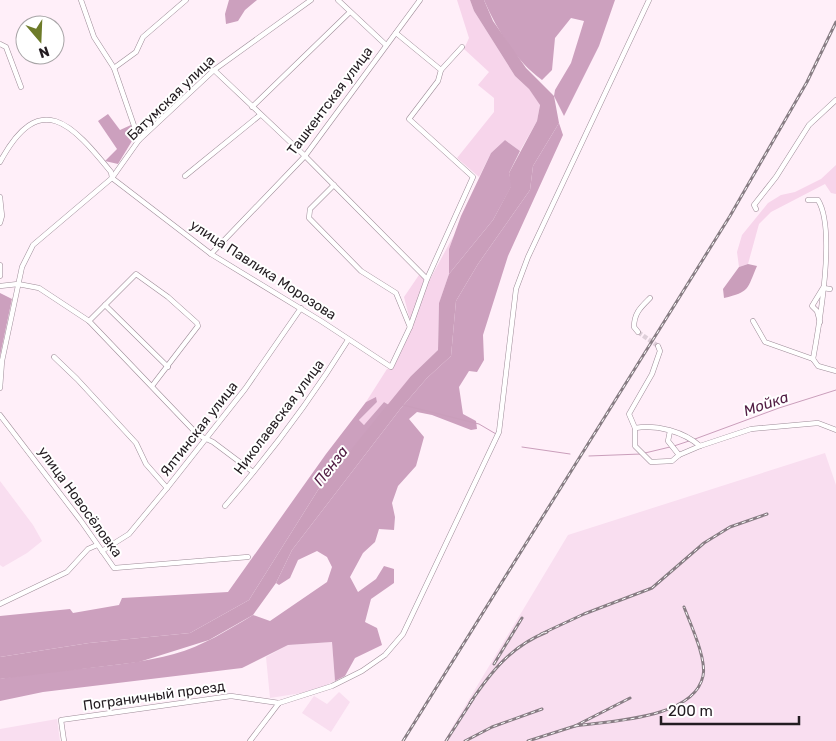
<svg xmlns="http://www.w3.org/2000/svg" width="836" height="741" viewBox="0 0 836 741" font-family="Rubik,sans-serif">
  <rect width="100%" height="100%" fill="#ffeff9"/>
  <g fill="#f9def0">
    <path d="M 825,453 L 836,485 L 836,741 L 444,741 L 568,535 Z"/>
    <path d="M 0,481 L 33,525 L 42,541 L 27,553 L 3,567 L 0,565 Z"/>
    <path d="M 332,642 L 335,681 L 314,691 L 270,698 L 266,657 L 288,645 Z"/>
    <path d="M 339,692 L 350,702 L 331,732 L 302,713 L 314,696 L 327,704 Z"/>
    <path d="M 57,719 L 60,741 L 0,741 L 0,729 Z"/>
  </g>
  <g fill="#f7d5eb">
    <path d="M 457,0 L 470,0 L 474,11 L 515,76 L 529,89 L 540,104 L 537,121 L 520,151 L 505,140 L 491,153 L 479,177 L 457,158 L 494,112 L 494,98 L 478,85 L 489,72 L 464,49 L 469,38 Z"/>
    <path d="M 836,165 L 836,194 L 831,193 L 825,184 L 771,212 L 759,224 L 748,264 L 739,267 L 737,252 L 742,235 L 768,203 L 781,195 L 795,192 L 821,179 Z"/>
    <path d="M 454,235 L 449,249 L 449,274 L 439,303 L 438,350 L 411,376 L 389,405 L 384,402 L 364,425 L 359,420 L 377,402 L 376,398 L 366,402 L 387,369 L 393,369 L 412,328 L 404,297 L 419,275 L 429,281 Z"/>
  </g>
  <g fill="#cca0be">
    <path d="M 229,0 L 257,0 L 245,10 L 238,21 L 226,24 L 225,14 Z"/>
    <path d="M 484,0 L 615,0 L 599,46 L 564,116 L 554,96 L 555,90 L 571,63 L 584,21 L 571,18 L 555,38 L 552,70 L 542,80 C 516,61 497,30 484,0 Z"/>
    <path d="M 108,114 L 120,130 L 131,125 L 135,136 L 118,164 L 105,161 L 117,149 L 98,121 Z"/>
    <path d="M 559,123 L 563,135 L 508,256 L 483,335 L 484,360 L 477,372 L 469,371 L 459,387 L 463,414 L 476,421 L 477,429 L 471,430 L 432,415 L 417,412 L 409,419 L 424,437 L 416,466 L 398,486 L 392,503 L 395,517 L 394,530 L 379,529 L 375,542 L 363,553 L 350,577 L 358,592 L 376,579 L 384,566 L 394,569 L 394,583 L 371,599 L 365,622 L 377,628 L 382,645 L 355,658 L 345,676 L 335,681 L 332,642 L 288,645 L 242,668 L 43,692 L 0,701 L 0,679 C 58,668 117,669 174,654 C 203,646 228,630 253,615 L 270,621 L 327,582 L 332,567 L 327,557 L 317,551 L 298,560 L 290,578 L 279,585 L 276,583 L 292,550 L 401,408 L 427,378 L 451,356 L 456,301 L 478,264 L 530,190 L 533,166 Z"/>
    <path d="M 505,140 L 520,151 L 509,173 L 512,185 L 493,220 L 449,274 L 449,249 L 461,216 L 491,153 Z"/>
    <path d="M 0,293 L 12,299 L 0,356 Z"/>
    <path d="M 376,397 L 377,402 L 359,420 L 364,425 L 384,402 L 389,405 L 318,490 L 249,600 L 190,633 L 89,643 L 0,657 L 0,616 L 70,609 L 73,613 L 119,605 L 122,598 L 228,592 L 326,454 L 366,402 Z"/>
  </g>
  <g fill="#ca9ebb">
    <path d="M 470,0 L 484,0 L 493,21 L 526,68 L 554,96 L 559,123 L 533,166 L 530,190 L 478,264 L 456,301 L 451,356 L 427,378 L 401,408 L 292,550 L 276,583 L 253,615 L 209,640 L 139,662 L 0,679 L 0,657 L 89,643 L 190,633 L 249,600 L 318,490 L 411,376 L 438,350 L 439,303 L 449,274 L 493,220 L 511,186 L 509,173 L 537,121 L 540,105 L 529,89 L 515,76 L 474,11 Z"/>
    <path d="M 748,264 L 757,266 C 747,289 750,292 724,298 L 723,289 L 739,267 Z"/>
  </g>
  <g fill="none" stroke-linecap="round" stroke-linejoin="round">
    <g stroke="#ca9ebb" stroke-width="1">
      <path d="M 403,405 L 479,424 L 496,434"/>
      <path d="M 695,439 L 779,408 L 836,390"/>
      <path d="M 674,446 L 689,441"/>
      <path d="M 522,447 L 570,454"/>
      <path d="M 645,453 L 670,447"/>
      <path d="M 589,456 L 641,454"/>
    </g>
    <path stroke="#decfd9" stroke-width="4.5" stroke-dasharray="4.5 2" stroke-linecap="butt" d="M 638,332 L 658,346"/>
    <defs>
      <g id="minor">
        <path d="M 81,0 L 94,37 L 114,68 L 139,140"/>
        <path d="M 338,0 L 386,45"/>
        <path d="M 0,44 L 6,47 L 21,87"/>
        <path d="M 114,68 L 136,52 L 143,37 L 186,0"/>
        <path d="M 214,70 L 305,156 L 427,279"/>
        <path d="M 441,70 L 462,47"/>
        <path d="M 252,107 L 350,12"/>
        <path d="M 0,162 C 40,88 72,124 111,172 L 112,178 L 211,254 L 321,321 L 391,367 L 410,327 L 427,279 L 473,177 L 409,119 L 438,81 L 441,70 L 396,33"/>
        <path d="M 185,176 L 260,115"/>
        <path d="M 334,185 L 310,209 L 309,218 L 361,271 L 396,293 L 410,327"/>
        <path d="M 0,197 L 2,216 L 0,223"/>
        <path d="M 808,200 L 818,200 C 836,229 820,321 813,359"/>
        <path d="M 756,209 L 754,205 L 776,177 L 809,125 L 836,100"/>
        <path d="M 211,254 L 305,156 L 420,0"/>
        <path d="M 0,265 L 0,276"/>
        <path d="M 0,286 L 18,284 L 39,288 L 89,321 L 198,435 L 213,442 L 253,472"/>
        <path d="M 105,305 L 168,367"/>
        <path d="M 89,321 L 136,274 L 168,297 L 197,323 L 198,326 L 152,386"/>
        <path d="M 753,321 L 765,342 L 813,359"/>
        <path d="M 820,322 L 817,311 L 812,306 L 823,288 L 830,289"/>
        <path d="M 638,332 L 634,327 C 634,313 641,307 650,298"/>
        <path d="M 658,346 L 660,351 L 652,374 L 629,414 L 635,428 L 635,446 L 651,462 L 672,461 L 679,455 L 700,446"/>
        <path d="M 54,357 L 77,379 L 136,443 L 146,464 L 167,488"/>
        <path d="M 813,359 L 818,366 L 836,371"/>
        <path d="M 0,388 L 2,361 L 22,267 L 33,245 L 112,178 L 139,140 L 214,70 L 311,0"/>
        <path d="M 0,415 L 81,521 L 114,568 L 248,557"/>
        <path d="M 635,428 C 657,424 684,432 700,446 L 751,429 L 818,423 L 836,430"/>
        <path d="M 670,431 L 668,441 L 679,455"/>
        <path d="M 225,506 C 270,454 312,398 348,340"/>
        <path d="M 102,551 L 129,534 L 167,488 L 245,389 L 301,308"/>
        <path d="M 0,604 L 67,572 L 88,549 L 97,545"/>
        <path d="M 64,741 L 61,720 L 231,696 L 279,703 L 332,686 L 362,671 L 385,655 L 403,634 L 499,432 L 516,289 L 528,257 L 649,0"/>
        <path d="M 250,741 L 279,703"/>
      </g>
    </defs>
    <use href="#minor" stroke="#9e8c98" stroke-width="5.5"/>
    <use href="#minor" stroke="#fff" stroke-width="4.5"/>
    <defs>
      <g id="rail">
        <path d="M 541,634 L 584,614 L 652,588 L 704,543 L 730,527 L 767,514"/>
        <path d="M 494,664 L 522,618"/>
        <path d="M 470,703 C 491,672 511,646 547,632"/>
        <path d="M 575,726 C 609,721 694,719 703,676 C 707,659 690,623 684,607"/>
        <path d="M 403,741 L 730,216 L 807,82 L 836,22"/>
        <path d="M 446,741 L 473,699"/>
        <path d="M 465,741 L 492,727 L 542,709"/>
        <path d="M 528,741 L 575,726 L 630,698"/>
      </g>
    </defs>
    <use href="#rail" stroke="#887d84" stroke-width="3"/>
    <use href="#rail" stroke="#fff" stroke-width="1" stroke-dasharray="4" stroke-linecap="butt"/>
  </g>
  <g text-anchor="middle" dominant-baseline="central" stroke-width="4" stroke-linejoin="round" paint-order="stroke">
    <g font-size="14" fill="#231c21" stroke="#fff">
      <text transform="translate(171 98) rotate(-44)">Батумская улица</text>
      <text transform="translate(330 101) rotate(-53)">Ташкентская улица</text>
      <text transform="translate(263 270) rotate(33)">улица Павлика Морозова</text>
      <text transform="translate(279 417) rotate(-53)">Николаевская улица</text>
      <text transform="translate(199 429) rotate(-52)">Ялтинская улица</text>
      <text transform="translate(80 502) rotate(54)">улица Новосёловка</text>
      <text transform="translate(154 696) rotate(-8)">Пограничный проезд</text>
    </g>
    <g font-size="15" font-style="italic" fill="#511c43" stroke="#fff">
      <text transform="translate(766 404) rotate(-19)">Мойка</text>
      <text transform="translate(331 466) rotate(-52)">Пенза</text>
    </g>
  </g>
  <g transform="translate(40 40) rotate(161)"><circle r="24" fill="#ffffff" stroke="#a7a4a6"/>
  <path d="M0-4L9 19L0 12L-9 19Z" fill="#6d7b29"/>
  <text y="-8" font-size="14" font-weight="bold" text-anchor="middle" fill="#231c21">N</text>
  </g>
  <path d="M661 716v8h138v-8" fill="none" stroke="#231c21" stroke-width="2.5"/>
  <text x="668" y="716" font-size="15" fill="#231c21" stroke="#ffffff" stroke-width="4" paint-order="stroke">200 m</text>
</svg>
